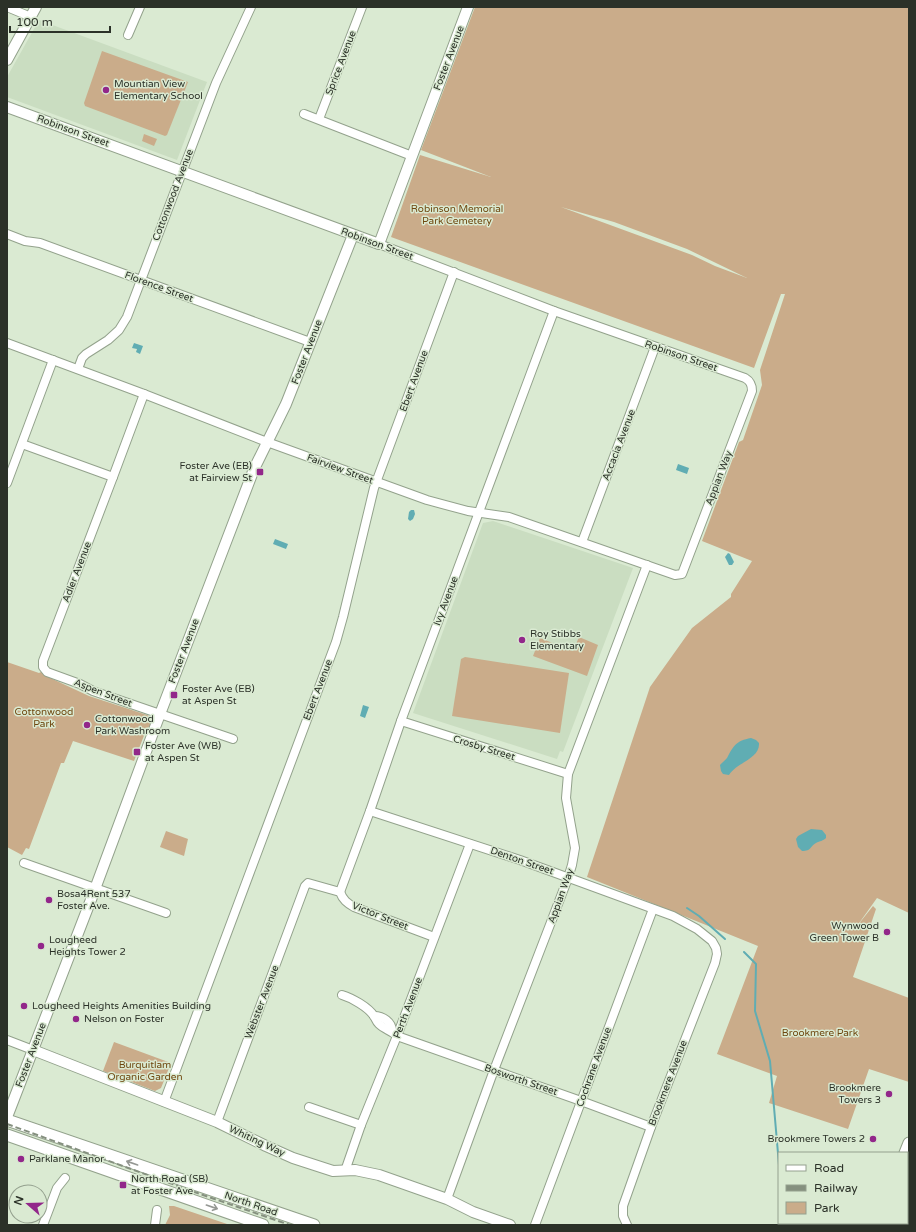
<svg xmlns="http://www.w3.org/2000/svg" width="916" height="1232" viewBox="0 0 916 1232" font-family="'Varela Round',sans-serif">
  <rect width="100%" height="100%" fill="#daead2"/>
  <g fill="#caddc1">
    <path d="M 39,20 L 207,82 L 177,160 L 7,97 L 7,77 Z"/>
    <path d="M 493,521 L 633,568 L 563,752 L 560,751 L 557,759 L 413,713 L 483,523 Z"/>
  </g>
  <g fill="#caac8a" fill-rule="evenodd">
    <path d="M 475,7 L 909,7 L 909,913 L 877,898 L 857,926 L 873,906 L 876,909 L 853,977 L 909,998 L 909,1082 L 869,1069 L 848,1129 L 769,1103 L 777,1076 L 717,1054 L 758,946 L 587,877 L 650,687 L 692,628 L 731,597 L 731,594 L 752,561 L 702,541 L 739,442 L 743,440 L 762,385 L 760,370 L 785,294 L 781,294 L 754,368 L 391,237 L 420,155 L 491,177 L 421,150 ZM 561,207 L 614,222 L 687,249 L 747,278 L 715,266 L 692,255 Z"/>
    <path d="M 102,51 L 188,82 L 167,135 L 165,136 L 85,106 L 84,103 Z"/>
    <path d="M 144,134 L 157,139 L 154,146 L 142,141 Z"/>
    <path d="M 579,637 L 598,645 L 587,676 L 533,656 L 540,638 L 573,651 Z"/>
    <path d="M 465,657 L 569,673 L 560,733 L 452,716 L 461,659 Z"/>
    <path d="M 7,662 L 39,673 L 41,672 L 46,676 L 89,696 L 147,715 C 151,717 152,722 150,726 L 147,728 L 134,761 L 73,741 L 64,763 L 61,763 L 29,849 L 26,848 L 22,855 L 7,847 Z"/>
    <path d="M 166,831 L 188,839 L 184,856 L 160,847 Z"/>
    <path d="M 114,1042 L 171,1063 L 161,1088 L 155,1091 L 103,1071 Z"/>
    <path d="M 169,1206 L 174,1206 L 230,1225 L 165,1225 L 170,1215 Z"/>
  </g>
  <g fill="#60adb3">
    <path d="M 134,343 L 143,346 L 140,354 L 136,352 L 137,349 L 132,348 Z"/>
    <path d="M 678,464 L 689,468 L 687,474 L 676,470 Z"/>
    <path d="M 411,510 L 414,510 L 415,514 L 413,519 L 410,521 L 408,519 L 409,512 Z"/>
    <path d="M 275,539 L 288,544 L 286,549 L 273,544 Z"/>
    <path d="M 728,553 L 730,554 L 734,562 L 732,565 L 729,565 L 725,557 Z"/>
    <path d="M 363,705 L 369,707 L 365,718 L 360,716 Z"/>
    <path d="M 751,738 L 756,740 L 759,743 C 760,759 737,762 729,775 L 723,774 L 721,771 L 720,765 C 722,763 725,760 727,758 C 734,745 736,741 751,738 Z"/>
    <path d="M 811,829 L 822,830 L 826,835 L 826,838 C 823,841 820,841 816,843 C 809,847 812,851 802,851 L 798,847 L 796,839 L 798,836 Z"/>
  </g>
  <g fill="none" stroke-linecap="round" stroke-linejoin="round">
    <g stroke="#60adb3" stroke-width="2">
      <path d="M 687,908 L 699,916 L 725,939"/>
      <path d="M 744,952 L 756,964 L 755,1011 L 770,1061 L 779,1165"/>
    </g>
    <defs>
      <g id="minor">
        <path d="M 7,7 L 31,17"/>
        <path d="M 128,35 L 140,7"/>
        <path d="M 304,114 L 412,156"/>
        <path d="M 319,119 L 362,7"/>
        <path d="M 7,234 L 25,241 L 40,243 L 310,342"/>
        <path d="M 7,343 L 144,394 L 267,442 L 427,500 L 468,511 L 509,517 L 675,575 L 682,574 L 752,391 C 752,384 750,381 745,378 L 554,311 L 379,244"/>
        <path d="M 78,369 L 82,358 L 86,354 L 108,340 L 119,330 L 127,317 L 216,83 L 251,7"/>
        <path d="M 22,444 L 113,477 L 43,661 L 43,667 L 47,672 L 80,684 L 93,691 L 233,739"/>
        <path d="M 113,477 L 144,394"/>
        <path d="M 7,483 L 53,360"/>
        <path d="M 582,542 L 655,347"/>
        <path d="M 401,721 L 568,774"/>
        <path d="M 370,811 L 520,860 L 673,916 L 697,929 L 712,941 L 716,948 L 717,954 L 715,963 L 651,1127 L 623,1206 L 623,1216 L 627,1225"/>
        <path d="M 24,863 L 166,913"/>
        <path d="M 340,892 L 370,811 L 401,721 L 554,311"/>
        <path d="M 342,995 C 352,998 368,1007 374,1016 C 376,1019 376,1021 379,1024 C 384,1029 392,1031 397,1036 L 581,1101 L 651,1127"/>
        <path d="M 374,1016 C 383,1016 392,1022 392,1031"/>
        <path d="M 7,1040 L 33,1050"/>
        <path d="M 164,1102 L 336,642 L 343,617 L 374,488 L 454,272"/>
        <path d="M 309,1107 L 361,1125"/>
        <path d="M 217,1122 L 305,886 L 308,883 L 340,892 C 343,900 347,903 354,907 L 434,937"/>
        <path d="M 345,1171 L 361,1125 L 397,1036 L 470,844"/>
        <path d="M 447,1199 L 494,1070 L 568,878 L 572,865 L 575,848 L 566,798 L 568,774 L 647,565"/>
        <path d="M 43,1225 L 57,1188 L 65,1178"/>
        <path d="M 155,1225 L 157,1210"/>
        <path d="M 535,1225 L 653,909"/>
      </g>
      <g id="tertiary">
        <path d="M 7,60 L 36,7"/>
        <path d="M 7,107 L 379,244 L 468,7"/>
        <path d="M 33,1050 L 217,1122 L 266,1146 L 293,1158 L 333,1171 L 355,1170 L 379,1175 L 447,1199 L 473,1212 L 510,1225"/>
        <path d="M 7,1117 L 92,897 L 157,722 L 254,469 L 286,404 L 353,235"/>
        <path d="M 907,1192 L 909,1193"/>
        <path d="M 821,1225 L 822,1223"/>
      </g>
      <g id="secondary">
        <path d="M 7,1120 L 314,1225"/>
        <path d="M 7,1135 L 263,1225"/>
        <path d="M 905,1153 L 909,1143"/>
        <path d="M 873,1225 L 873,1223"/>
        <path d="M 885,1225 L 886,1223"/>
      </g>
    </defs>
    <use href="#minor" stroke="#93a28c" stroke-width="10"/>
    <use href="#tertiary" stroke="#93a28c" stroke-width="12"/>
    <use href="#secondary" stroke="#93a28c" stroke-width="13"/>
    <use href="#minor" stroke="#fff" stroke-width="8"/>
    <use href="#tertiary" stroke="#fff" stroke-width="10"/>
    <use href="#secondary" stroke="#fff" stroke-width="11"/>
    <path stroke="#85907f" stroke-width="2" stroke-dasharray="6 3" stroke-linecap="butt" d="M 7,1124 L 200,1194 L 290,1225"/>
  </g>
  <defs><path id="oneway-shaft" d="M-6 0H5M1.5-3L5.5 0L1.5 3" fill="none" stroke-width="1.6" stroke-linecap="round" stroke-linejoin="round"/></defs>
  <g stroke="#959894">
    <use href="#oneway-shaft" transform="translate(132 1163) rotate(-161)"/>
    <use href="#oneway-shaft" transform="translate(212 1207) rotate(19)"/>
  </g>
  <g fill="#92278a" stroke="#daead2" stroke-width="1.5">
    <circle cx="106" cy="90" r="4"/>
    <rect x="256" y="468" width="8" height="8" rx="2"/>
    <circle cx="522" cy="640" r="4"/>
    <rect x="170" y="691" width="8" height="8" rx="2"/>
    <circle cx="87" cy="725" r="4"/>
    <rect x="133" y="748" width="8" height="8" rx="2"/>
    <circle cx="49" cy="900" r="4"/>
    <circle cx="887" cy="932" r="4"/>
    <circle cx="41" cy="946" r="4"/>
    <circle cx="24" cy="1006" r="4"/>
    <circle cx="76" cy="1019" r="4"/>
    <circle cx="889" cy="1094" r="4"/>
    <circle cx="873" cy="1139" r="4"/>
    <circle cx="21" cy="1159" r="4"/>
    <rect x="119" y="1181" width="8" height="8" rx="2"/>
  </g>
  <g text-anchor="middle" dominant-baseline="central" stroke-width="3" stroke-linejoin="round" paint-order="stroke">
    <g font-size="10" fill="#2b3128" stroke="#daead2">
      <text transform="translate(449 58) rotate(-69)">Foster Avenue</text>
      <text transform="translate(341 63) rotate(-69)">Sprice Avenue</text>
      <text transform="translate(73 131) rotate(20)">Robinson Street</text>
      <text transform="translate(173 195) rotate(-69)">Cottonwood Avenue</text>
      <text transform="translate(377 244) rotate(20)">Robinson Street</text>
      <text transform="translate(159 287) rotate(20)">Florence Street</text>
      <text transform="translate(307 352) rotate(-69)">Foster Avenue</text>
      <text transform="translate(681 356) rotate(19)">Robinson Street</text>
      <text transform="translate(414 381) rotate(-70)">Ebert Avenue</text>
      <text transform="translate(619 445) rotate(-69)">Accacia Avenue</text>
      <text transform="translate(340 469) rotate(20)">Fairview Street</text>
      <text transform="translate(719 478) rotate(-69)">Appian Way</text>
      <text transform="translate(77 572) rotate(-69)">Adler Avenue</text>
      <text transform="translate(446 601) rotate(-69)">Ivy Avenue</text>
      <text transform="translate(184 651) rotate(-69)">Foster Avenue</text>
      <text transform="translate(318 690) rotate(-69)">Ebert Avenue</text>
      <text transform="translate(103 693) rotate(21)">Aspen Street</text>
      <text transform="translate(484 748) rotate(17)">Crosby Street</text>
      <text transform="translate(522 861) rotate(19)">Denton Street</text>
      <text transform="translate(561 896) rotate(-70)">Appian Way</text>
      <text transform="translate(380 916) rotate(22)">Victor Street</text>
      <text transform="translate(262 1002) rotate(-69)">Webster Avenue</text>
      <text transform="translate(408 1008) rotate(-69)">Perth Avenue</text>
      <text transform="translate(31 1055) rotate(-69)">Foster Avenue</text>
      <text transform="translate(594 1067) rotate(-70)">Cochrane Avenue</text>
      <text transform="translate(521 1080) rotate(19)">Bosworth Street</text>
      <text transform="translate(668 1083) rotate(-69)">Brookmere Avenue</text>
      <text transform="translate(257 1141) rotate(25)">Whiting Way</text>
      <text transform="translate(251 1204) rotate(19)">North Road</text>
    </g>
    <g font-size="10" fill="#2b3128" stroke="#daead2" text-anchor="start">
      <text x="114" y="84">Mountian View<tspan x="114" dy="12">Elementary School</tspan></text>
      <text x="252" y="466" text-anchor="end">Foster Ave (EB)<tspan x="252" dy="12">at Fairview St</tspan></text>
      <text x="530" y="634">Roy Stibbs<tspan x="530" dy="12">Elementary</tspan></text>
      <text x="182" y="689">Foster Ave (EB)<tspan x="182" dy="12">at Aspen St</tspan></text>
      <text x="95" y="719">Cottonwood<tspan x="95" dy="12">Park Washroom</tspan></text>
      <text x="145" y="746">Foster Ave (WB)<tspan x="145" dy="12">at Aspen St</tspan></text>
      <text x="57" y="894">Bosa4Rent 537<tspan x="57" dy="12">Foster Ave.</tspan></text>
      <text x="879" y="926" text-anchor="end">Wynwood<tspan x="879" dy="12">Green Tower B</tspan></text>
      <text x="49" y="940">Lougheed<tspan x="49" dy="12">Heights Tower 2</tspan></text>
      <text x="32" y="1006">Lougheed Heights Amenities Building</text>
      <text x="84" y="1019">Nelson on Foster</text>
      <text x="881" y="1088" text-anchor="end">Brookmere<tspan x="881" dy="12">Towers 3</tspan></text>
      <text x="865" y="1139" text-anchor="end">Brookmere Towers 2</text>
      <text x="29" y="1159">Parklane Manor</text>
      <text x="131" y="1179">North Road (SB)<tspan x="131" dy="12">at Foster Ave</tspan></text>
    </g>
    <g font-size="10" fill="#6e470f" stroke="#daead2">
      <text x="457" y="209">Robinson Memorial<tspan x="457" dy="12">Park Cemetery</tspan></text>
      <text x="44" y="712">Cottonwood<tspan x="44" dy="12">Park</tspan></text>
      <text x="820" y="1033">Brookmere Park</text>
      <text x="145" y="1065">Burquitlam<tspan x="145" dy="12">Organic Garden</tspan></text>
    </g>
  </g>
  <rect width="916" height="1232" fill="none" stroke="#2b3128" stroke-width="16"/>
  <rect x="778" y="1152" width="130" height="72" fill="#daead2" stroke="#94a08e"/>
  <rect x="786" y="1165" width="20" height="6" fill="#ffffff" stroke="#94a08e"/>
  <text x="814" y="1172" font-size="12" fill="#2b3128">Road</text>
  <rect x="786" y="1185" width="20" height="6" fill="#85907f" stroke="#94a08e"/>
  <text x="814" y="1192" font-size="12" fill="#2b3128">Railway</text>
  <rect x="786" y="1202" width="20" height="12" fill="#caac8a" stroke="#94a08e"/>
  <text x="814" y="1212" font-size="12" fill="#2b3128">Park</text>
  <g transform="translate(28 1204) rotate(290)"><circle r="19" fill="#daead2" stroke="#94a08e"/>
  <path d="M0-3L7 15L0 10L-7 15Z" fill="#92278a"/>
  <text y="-6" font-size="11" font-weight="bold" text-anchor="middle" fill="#2b3128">N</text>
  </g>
  <path d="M10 26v6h100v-6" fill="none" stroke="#2b3128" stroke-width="2"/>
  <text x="16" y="26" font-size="12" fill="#2b3128" stroke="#daead2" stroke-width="3" paint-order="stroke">100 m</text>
</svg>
